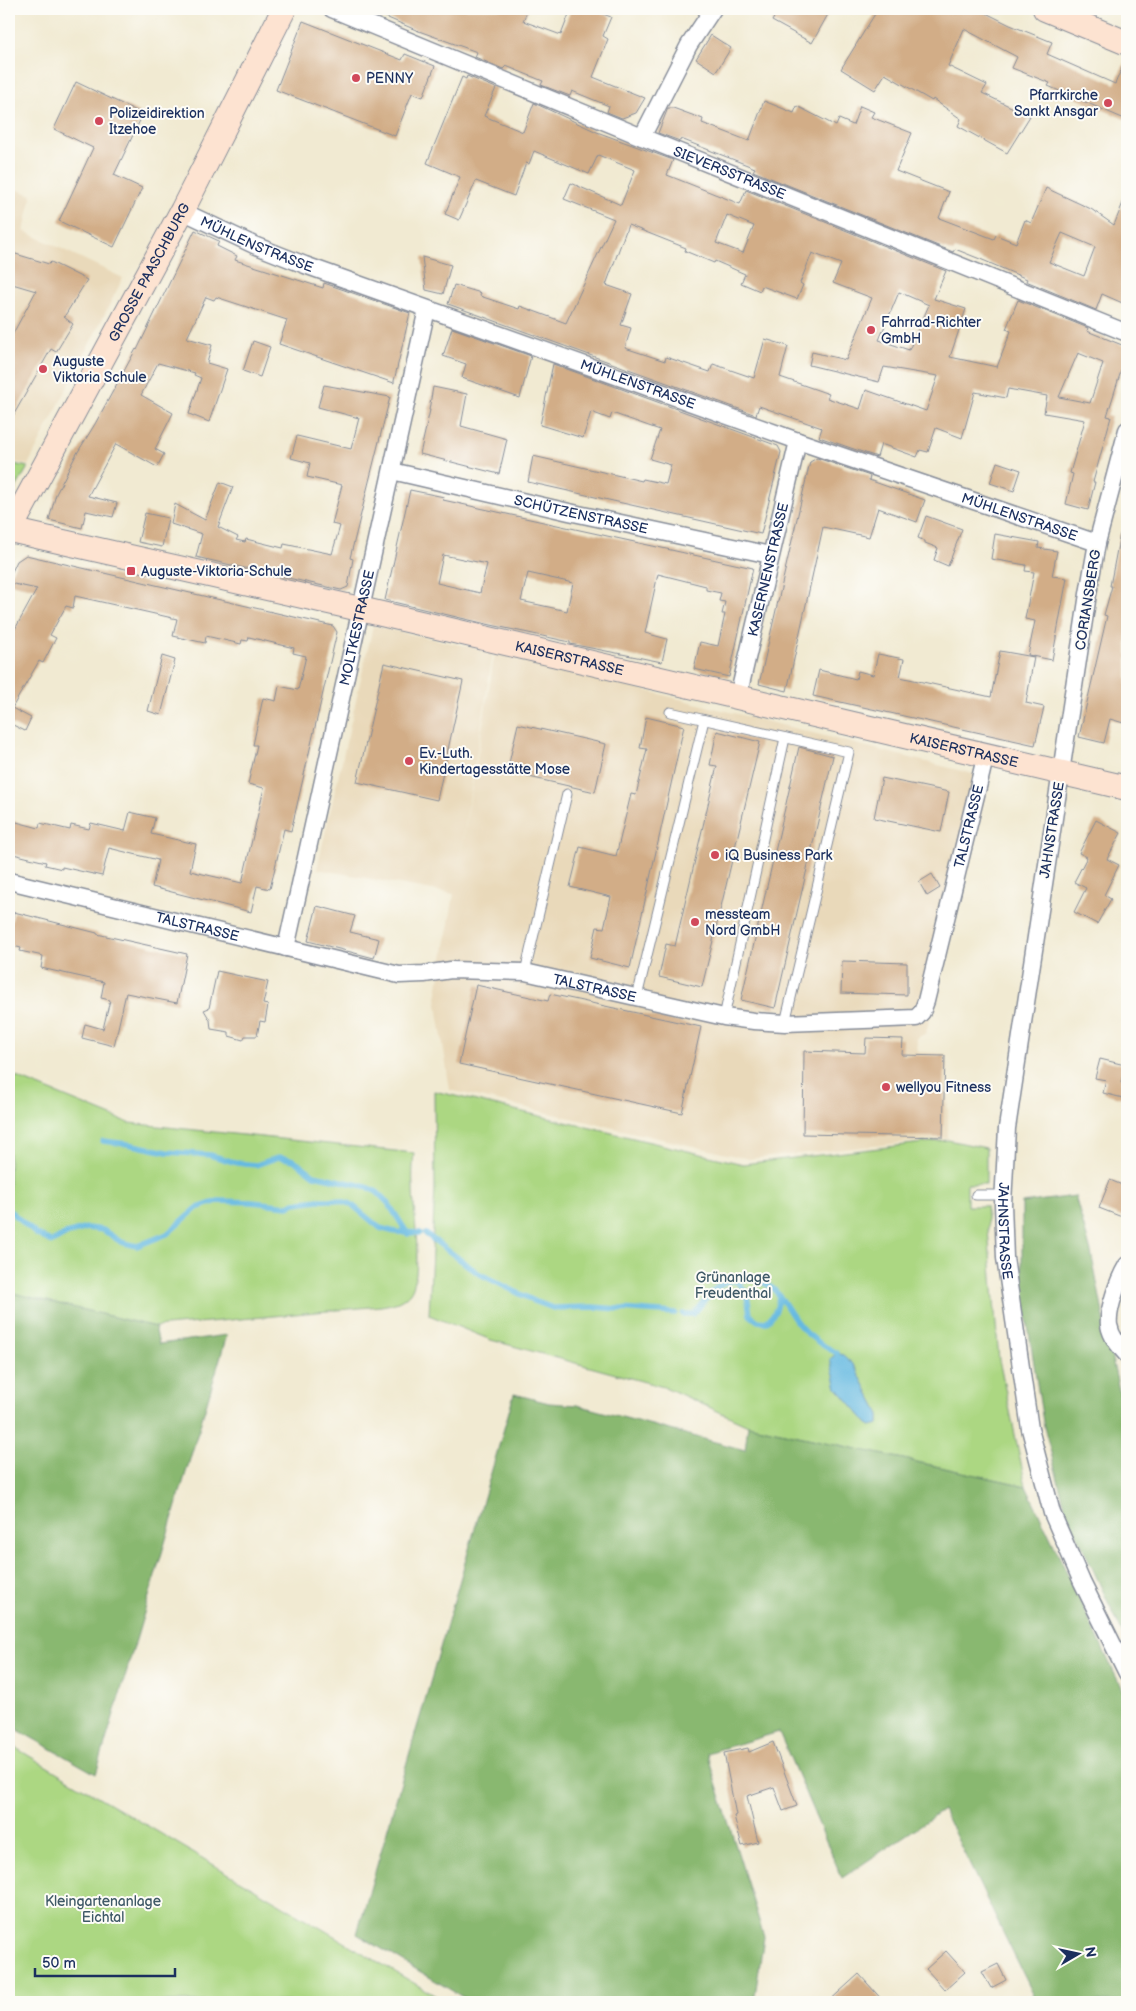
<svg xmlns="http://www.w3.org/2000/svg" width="1136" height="2011" viewBox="0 0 1136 2011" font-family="'Balsamiq Sans',sans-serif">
  <rect width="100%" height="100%" fill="#fdfcf7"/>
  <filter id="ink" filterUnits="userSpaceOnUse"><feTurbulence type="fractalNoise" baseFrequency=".02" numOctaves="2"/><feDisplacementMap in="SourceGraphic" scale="10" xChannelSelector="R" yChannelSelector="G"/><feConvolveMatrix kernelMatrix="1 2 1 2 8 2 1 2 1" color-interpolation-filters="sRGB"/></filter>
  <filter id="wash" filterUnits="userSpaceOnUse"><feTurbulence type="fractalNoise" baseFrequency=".0096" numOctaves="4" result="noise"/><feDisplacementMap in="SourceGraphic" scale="20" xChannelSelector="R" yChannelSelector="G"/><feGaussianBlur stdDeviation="1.12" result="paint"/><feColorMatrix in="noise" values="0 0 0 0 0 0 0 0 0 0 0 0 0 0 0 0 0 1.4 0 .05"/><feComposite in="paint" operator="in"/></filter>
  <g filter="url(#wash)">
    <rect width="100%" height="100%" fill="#f1ead2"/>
    <g fill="#e9d9ba" fill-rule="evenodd">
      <path d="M 9,187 L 32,195 L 24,231 L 123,278 L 28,465 L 9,461 Z"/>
      <path d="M 373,626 L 493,652 L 457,876 L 495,652 L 989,778 L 926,1033 L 917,1038 L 917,1052 L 947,1054 L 948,1138 L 749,1159 L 450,1090 L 436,998 L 454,894 L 317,869 ZM 646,717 L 684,726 L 630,967 L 590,958 L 597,927 L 604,928 L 614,884 L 610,883 L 630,794 L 636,795 L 647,749 L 640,748 ZM 519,724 L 605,744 L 508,772 ZM 717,732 L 760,742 L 701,987 L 659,976 L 666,945 L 675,946 L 717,766 L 710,764 ZM 799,748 L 833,756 L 775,1007 L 741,999 ZM 882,778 L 949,792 L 941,832 L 874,818 ZM 842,961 L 907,963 L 907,995 L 841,993 ZM 476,985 L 548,1001 L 550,994 L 701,1027 L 682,1113 L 459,1063 ZM 866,1039 L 902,1039 L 902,1055 L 945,1056 L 943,1137 L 803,1133 L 805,1051 L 865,1053 Z"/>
    </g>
    <g fill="#acd782" stroke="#648370" fill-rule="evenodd">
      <path d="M 9,463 L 28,467 L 9,500 Z"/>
      <path d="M 9,1074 L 129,1123 L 414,1153 C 413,1164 412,1176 413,1188 C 413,1210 424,1278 409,1294 C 401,1303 392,1304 381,1306 L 155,1327 L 9,1292 Z"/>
      <path d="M 434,1091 L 743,1164 L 948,1140 L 986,1148 L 986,1184 L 967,1184 L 967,1206 L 986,1206 L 999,1360 L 1026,1486 L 748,1425 L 667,1388 L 491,1340 L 429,1315 L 435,1187 ZM 854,1365 L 879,1413 L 879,1424 L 870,1426 L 837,1388 L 836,1382 Z"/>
      <path d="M 9,1744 L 446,2002 L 9,2002 Z"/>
    </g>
    <g fill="#89b870" stroke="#527467">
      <path d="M 1075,1196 L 1091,1252 L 1112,1359 L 1127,1426 L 1127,1643 L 1066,1511 L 1043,1422 L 1022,1287 L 1022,1203 Z"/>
      <path d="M 9,1292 L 155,1327 L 159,1344 L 227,1335 L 96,1774 L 9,1725 Z"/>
      <path d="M 514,1394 L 549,1403 L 577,1405 L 745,1450 L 748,1425 L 1026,1486 L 1127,1700 L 1127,2002 L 1037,2002 L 943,1810 L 842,1878 L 779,1732 L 707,1753 L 764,1937 L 754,2002 L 471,2002 L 357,1934 Z"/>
    </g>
    <path fill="#65b9e1" stroke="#4074a0" d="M 837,1353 L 843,1355 L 854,1365 L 879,1413 L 879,1424 L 870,1426 L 837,1388 L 830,1359 Z"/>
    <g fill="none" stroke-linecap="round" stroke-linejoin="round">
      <g stroke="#65b9e1" stroke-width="5.5">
        <path d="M 103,1141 L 128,1144 L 167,1152 L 210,1155 L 237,1163 L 256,1165 L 279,1157 L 294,1160 L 314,1175 L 364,1186 L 377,1192 L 388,1203 L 408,1234"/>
        <path d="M 9,1210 L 36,1234 L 52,1242 L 66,1234 L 87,1228 L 103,1230 L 121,1242 L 137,1246 L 167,1234 L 197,1208 L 218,1201 L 252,1202 L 288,1206 L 295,1203 L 318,1200 L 337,1200 L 351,1204 L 380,1228 L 395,1232 L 420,1233"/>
        <path d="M 426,1234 L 478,1273 L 534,1301 L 553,1308 L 592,1307 L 675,1313"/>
        <path d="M 734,1280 C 748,1289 748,1300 750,1315 L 758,1321 L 766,1322 C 776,1313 778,1308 779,1295"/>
        <path d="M 683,1314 L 693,1314 C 701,1306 709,1293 719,1286 C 728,1280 738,1279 749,1279 C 780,1282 782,1305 800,1326 C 810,1338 823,1346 837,1353"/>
      </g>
    </g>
    <g id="blocks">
      <g fill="#d2ad87" fill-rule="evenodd">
        <path d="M 367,9 L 528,9 L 523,21 L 561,35 L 571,9 L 590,9 L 611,17 L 603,36 L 608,39 L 593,77 L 645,98 L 636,113 L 622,118 L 607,112 L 609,106 L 572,91 L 570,96 L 541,85 L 543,81 L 506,66 L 503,69 L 475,57 L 477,52 L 416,30 Z"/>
        <path d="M 779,9 L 831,9 L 812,43 L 772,21 Z"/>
        <path d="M 878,9 L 978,9 L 1010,25 L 1052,42 L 1047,54 L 1115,84 L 1127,56 L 1127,120 L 1048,86 L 1050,83 L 1012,68 L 1017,57 L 964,29 L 948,66 L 987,85 L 982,93 L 1030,116 L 1007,153 L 958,126 L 961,119 L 933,99 L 932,101 L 885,74 L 875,90 L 841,69 Z"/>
        <path d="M 303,21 L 402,60 L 405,54 L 435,66 L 423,97 L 412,93 L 395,136 L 276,90 Z"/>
        <path d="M 711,35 L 731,48 L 716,72 L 696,59 Z"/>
        <path d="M 467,76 L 496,88 L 484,116 L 523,132 L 534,103 L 597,132 L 673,160 L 667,175 L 740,204 L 746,190 L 946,271 L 934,299 L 966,309 L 950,357 L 997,367 L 1011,331 L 1006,329 L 1018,300 L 1088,328 L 1087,331 L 1127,347 L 1127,373 L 1121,371 L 1107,416 L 1111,417 L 1093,482 L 1095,482 L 1088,510 L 1066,504 L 1073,474 L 1070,473 L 1085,420 L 1044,413 L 1047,396 L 1008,389 L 1006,398 L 975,392 L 962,438 L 936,428 L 928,452 L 920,450 L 917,457 L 881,444 L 877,457 L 819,437 L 822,428 L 759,406 L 756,415 L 448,304 L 454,285 L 481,293 L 480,296 L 519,309 L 520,306 L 566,323 L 614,219 L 564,199 L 571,183 L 621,205 L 635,170 L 598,155 L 589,174 L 534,151 L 529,164 L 526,163 L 514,196 L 476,181 L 459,220 L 445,214 L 460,177 L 427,163 L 462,77 L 466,79 ZM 727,215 L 754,226 L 743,253 L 716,243 ZM 628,225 L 686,248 L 685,251 L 714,263 L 715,261 L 745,274 L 741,283 L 760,291 L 762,286 L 797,299 L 803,285 L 800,283 L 812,253 L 841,264 L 833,283 L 872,298 L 846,360 L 812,352 L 809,365 L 879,382 L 884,367 L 938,376 L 926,411 L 866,390 L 860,409 L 827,398 L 829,394 L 780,377 L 788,346 L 765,339 L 754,378 L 713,364 L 710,372 L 666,357 L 665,361 L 625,348 L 631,328 L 621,325 L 632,294 L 606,285 ZM 899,292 L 929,305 L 909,350 L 879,340 ZM 1078,353 L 1103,363 L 1090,403 L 1059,397 Z"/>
        <path d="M 76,82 L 143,114 L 114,175 L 142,188 L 114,247 L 59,221 L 93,148 L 54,129 Z"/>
        <path d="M 764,101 L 794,113 L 797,106 L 836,126 L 839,119 L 853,125 L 860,106 L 874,112 L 871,117 L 912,133 L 896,171 L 949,192 L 939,218 L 994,239 L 996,235 L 1016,243 L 1025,220 L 1031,223 L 1046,188 L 1091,209 L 1114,225 L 1127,193 L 1127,305 L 1102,294 L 1096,310 L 1026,281 L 1027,279 L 985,261 L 955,249 L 953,252 L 753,171 L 755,168 L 681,139 L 680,141 L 658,133 L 668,108 L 673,108 L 703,119 L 702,123 L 749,141 ZM 1062,233 L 1095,247 L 1084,276 L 1049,262 Z"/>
        <path d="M 195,230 L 219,241 L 217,246 L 237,256 L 235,260 L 323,288 L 324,283 L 410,313 L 394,381 L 394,383 L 279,344 L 287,320 L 216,297 L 214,300 L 206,297 L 187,338 L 212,345 L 207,363 L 227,369 L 209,422 L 189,414 L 201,378 L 194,375 L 195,373 L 158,363 L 141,395 L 173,413 L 155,449 L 164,454 L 157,467 L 116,444 L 88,496 L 117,503 L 113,517 L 86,511 L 82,528 L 49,520 L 56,494 L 76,455 L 95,424 L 136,349 L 137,350 Z"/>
        <path d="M 9,252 L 49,264 L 51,262 L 87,280 L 64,317 L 73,324 L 56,352 L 51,349 L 9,423 L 9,341 L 36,291 L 9,283 Z"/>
        <path d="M 422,257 L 451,265 L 443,294 L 426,290 Z"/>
        <path d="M 452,328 L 531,356 L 520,398 L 462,378 L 466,364 L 443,356 Z"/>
        <path d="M 253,341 L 270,347 L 260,377 L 243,371 Z"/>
        <path d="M 553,364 L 778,446 L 781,452 L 761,534 L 528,482 L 533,456 L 642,481 L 643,479 L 666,484 L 671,465 L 650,459 L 660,430 L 612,413 L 610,419 L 591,412 L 583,438 L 540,425 Z"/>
        <path d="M 324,385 L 390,397 L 350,558 L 353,559 L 348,587 L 341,590 L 196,557 L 202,534 L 171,524 L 175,504 L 205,520 L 220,482 L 233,487 L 218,527 L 238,537 L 236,540 L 245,542 L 246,539 L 283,548 L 284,544 L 332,554 L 340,526 L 332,524 L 342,485 L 307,477 L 310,463 L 291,458 L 297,436 L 351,449 L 359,418 L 318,407 Z"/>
        <path d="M 433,387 L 467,394 L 461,426 L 507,439 L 499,474 L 420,454 L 430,410 L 429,410 Z"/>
        <path d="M 817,458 L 870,476 L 869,480 L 925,500 L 917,522 L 878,508 L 869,537 L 823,527 L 787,691 L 759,684 L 810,462 Z"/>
        <path d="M 997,462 L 1021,470 L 1014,491 L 990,483 Z"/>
        <path d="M 410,490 L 444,497 L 443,500 L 753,568 L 729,677 L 694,669 L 700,642 L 718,646 L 725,614 L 722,614 L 725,602 L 719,601 L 721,593 L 706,590 L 706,586 L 658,574 L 645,633 L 667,639 L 662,662 L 586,647 L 570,644 L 570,642 L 482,623 L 385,600 ZM 443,555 L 487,564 L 480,593 L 437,583 ZM 528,573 L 573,583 L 567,611 L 521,601 Z"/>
        <path d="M 145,513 L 168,518 L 162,547 L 138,542 Z"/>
        <path d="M 926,516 L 962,529 L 948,566 L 934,560 L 938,548 L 925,543 L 925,541 L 918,538 Z"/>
        <path d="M 995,534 L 1039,542 L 1038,548 L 1057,551 L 1052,576 L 1067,578 L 1052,660 L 1028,655 L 1035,621 L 1025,619 L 1034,572 L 1025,571 L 1026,565 L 991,559 Z"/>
        <path d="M 1120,534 L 1127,535 L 1127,724 L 1110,719 L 1104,743 L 1079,737 L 1107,616 L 1104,615 L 1112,586 L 1110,586 Z"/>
        <path d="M 26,555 L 333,626 L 337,632 L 291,831 L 284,829 L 270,889 L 257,886 L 251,912 L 152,887 L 158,860 L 109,848 L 102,876 L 62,867 L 62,869 L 45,865 L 46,862 L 9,853 L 9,820 L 39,828 L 40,823 L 70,830 L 71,825 L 89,829 L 91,823 L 125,831 L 130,812 L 155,818 L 151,834 L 196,844 L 190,871 L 242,883 L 264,788 L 248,784 L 257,745 L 253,745 L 263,698 L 276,701 L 279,686 L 298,690 L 306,656 L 293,653 L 294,648 L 249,637 L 248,641 L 242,640 L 241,644 L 206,636 L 205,643 L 173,636 L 177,619 L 75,596 L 73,608 L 66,606 L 50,635 L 56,638 L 43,663 L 39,661 L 12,708 L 31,718 L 25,731 L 9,723 L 9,640 L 37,589 L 9,583 L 9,578 L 17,561 Z"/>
        <path d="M 1000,651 L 1034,657 L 1026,703 L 1044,707 L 1035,745 L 813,696 L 819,670 L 856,679 L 858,671 L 873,675 L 878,654 L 904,659 L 900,677 L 991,697 Z"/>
        <path d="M 162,656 L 175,660 L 161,715 L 148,711 Z"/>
        <path d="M 384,663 L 463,681 L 437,800 L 357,782 Z"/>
        <path d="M 646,717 L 684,726 L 630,968 L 590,958 L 597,927 L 604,928 L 611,897 L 570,887 L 580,847 L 616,856 L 631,794 L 636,795 L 647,749 L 640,748 Z"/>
        <path d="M 518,724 L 606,744 L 595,792 L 507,772 Z"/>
        <path d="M 717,731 L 760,742 L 702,987 L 659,977 L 666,944 L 675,946 L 717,766 L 710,765 Z"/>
        <path d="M 799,747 L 833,756 L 775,1008 L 741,1000 Z"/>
        <path d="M 882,778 L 949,792 L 941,832 L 874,818 Z"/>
        <path d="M 1096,820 L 1121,833 L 1107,859 L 1119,865 L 1104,895 L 1111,899 L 1097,924 L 1074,912 L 1086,888 L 1074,882 L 1087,857 L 1079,853 Z"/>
        <path d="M 932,874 L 940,888 L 927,896 L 919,882 Z"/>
        <path d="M 317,906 L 355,916 L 350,932 L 379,939 L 374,958 L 308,941 Z"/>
        <path d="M 14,912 L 97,933 L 97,934 L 187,954 L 177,1003 L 126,993 L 114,1046 L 82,1038 L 85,1024 L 103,1029 L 110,1000 L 101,998 L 104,982 L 41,968 L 43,956 L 20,951 L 21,948 L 9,945 L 9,922 L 11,923 Z"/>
        <path d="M 842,961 L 907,963 L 907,995 L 841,993 Z"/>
        <path d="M 217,971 L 268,982 L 263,1004 L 268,1005 L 265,1022 L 260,1021 L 257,1036 L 245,1036 L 243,1040 L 229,1036 L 229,1032 L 211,1029 L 210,1020 L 204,1010 L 209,1008 Z"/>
        <path d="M 476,985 L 548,1001 L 550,994 L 701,1027 L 682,1113 L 459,1064 Z"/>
        <path d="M 866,1038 L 903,1039 L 902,1055 L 945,1056 L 943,1137 L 803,1134 L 804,1051 L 865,1053 Z"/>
        <path d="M 1100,1059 L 1125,1065 L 1121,1083 L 1127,1084 L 1127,1099 L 1103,1093 L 1106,1080 L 1095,1078 Z"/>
        <path d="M 1110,1180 L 1127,1187 L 1127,1219 L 1099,1208 Z"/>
        <path d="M 773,1742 L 797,1806 L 783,1811 L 774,1787 L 747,1796 L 758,1842 L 742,1846 L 734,1816 L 736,1815 L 724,1753 L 748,1748 L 749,1752 Z"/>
        <path d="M 946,1951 L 965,1972 L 945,1990 L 926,1969 Z"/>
        <path d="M 998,1964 L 1006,1980 L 991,1988 L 982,1972 Z"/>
        <path d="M 859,1974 L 884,2002 L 828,2002 Z"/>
      </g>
    </g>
  </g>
  <g filter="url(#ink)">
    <use href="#blocks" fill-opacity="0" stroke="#868c98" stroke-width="1"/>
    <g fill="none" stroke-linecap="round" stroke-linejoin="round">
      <defs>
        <g id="lane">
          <path d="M 670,712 L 849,752 L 785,1023"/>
          <path d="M 525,972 L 567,794"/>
          <path d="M 637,997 L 704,720"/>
          <path d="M 724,1017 L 785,738"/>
          <path d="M 976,1195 L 1003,1195"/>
        </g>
        <g id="street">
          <path id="s1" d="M 332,9 L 642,137 L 1127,333"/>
          <path d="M 642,137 L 689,45 L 713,9"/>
          <path id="s2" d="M 182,211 L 254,245 L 305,265 L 798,441 L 1097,543"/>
          <path id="s3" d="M 1127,430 L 1097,543 L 1088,594 L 1007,1128 L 1003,1204 L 1005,1258 L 1030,1429 L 1052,1513 L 1082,1582 L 1127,1673"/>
          <path id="s4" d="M 392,471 L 569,512 L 770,555"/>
          <path id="s5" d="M 738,697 L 798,441"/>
          <path id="s6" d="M 9,881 L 399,975 L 424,974 L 451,970 L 525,972 L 724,1017 L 754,1021 L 785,1023 L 916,1018 L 922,1012 L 926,1001 L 986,754"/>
          <path id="s7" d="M 286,948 L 427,309"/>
          <path d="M 1127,1265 C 1119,1278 1107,1310 1109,1325 C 1111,1337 1119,1346 1127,1355"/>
        </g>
        <g id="secondary">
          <path d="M 1045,9 L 1127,43"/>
          <path id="s8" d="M 10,530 L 360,609 L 1127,788"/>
          <path id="s9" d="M 9,532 L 182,211 L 284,9"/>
        </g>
      </defs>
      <use href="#lane" stroke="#868c98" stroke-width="11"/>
      <use href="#street" stroke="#868c98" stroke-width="19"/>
      <use href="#secondary" stroke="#868c98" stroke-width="26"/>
      <use href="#lane" stroke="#fff" stroke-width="9"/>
      <use href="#street" stroke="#fff" stroke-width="16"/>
      <use href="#secondary" stroke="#fde3d1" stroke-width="24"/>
    </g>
  </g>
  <g fill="#d1495b" stroke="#fdfcf7" stroke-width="2">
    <circle cx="356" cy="78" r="5"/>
    <circle cx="1108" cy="103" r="5"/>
    <circle cx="99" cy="121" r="5"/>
    <circle cx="871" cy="330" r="5"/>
    <circle cx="43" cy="369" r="5"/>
    <rect x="126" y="566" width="10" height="10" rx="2.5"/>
    <circle cx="409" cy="761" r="5"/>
    <circle cx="715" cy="855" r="5"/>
    <circle cx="695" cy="922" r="5"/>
    <circle cx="886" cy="1087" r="5"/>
  </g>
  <g text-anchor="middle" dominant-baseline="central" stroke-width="4" stroke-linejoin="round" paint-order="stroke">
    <g font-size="14" fill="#1b2f5e" stroke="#fdfcf7" text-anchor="start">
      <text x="366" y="78">PENNY</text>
      <text x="1098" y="95" text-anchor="end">Pfarrkirche<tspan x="1098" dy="16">Sankt Ansgar</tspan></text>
      <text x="109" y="113">Polizeidirektion<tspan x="109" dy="16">Itzehoe</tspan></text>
      <text x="881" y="322">Fahrrad-Richter<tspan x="881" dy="16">GmbH</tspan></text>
      <text x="53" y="361">Auguste<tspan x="53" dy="16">Viktoria Schule</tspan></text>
      <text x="141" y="571">Auguste-Viktoria-Schule</text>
      <text x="419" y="753">Ev.-Luth.<tspan x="419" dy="16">Kindertagesstätte Mose</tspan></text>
      <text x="725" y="855">iQ Business Park</text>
      <text x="705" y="914">messteam<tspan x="705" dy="16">Nord GmbH</tspan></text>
      <text x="896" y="1087">wellyou Fitness</text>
    </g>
    <g font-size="14" fill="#1b2f5e" stroke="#fdfcf7">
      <text stroke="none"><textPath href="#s1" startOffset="430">SIEVERSSTRASSE</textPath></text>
      <text stroke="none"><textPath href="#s2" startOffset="82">MÜHLENSTRASSE</textPath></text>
      <text stroke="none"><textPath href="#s9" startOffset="295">GROSSE PAASCHBURG</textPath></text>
      <text stroke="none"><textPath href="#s2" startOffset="488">MÜHLENSTRASSE</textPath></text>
      <text stroke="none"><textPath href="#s4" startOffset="194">SCHÜTZENSTRASSE</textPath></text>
      <text stroke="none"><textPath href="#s2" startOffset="892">MÜHLENSTRASSE</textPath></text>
      <text stroke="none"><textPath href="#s5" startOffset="131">KASERNENSTRASSE</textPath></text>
      <text transform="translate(1088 600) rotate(-81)">CORIANSBERG</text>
      <text stroke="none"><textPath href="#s7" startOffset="328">MOLTKESTRASSE</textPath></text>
      <text stroke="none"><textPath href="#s8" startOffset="574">KAISERSTRASSE</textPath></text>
      <text stroke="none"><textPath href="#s8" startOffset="979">KAISERSTRASSE</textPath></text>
      <text stroke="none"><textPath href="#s6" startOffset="1124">TALSTRASSE</textPath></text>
      <text transform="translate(1052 830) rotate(-81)">JAHNSTRASSE</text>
      <text stroke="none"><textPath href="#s6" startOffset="194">TALSTRASSE</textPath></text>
      <text stroke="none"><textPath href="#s6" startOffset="599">TALSTRASSE</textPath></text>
      <text stroke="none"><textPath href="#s3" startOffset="812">JAHNSTRASSE</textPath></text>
    </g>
    <g font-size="14" fill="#3f5967" stroke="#fdfcf7">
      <text x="733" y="1277">Grünanlage<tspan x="733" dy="16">Freudenthal</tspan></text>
      <text x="103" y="1901">Kleingartenanlage<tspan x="103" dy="16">Eichtal</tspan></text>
    </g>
  </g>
  <rect width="1136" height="2011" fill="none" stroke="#fdfcf7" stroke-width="30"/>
  <g transform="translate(1078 1954) rotate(81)" stroke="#fdfcf7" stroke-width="4" paint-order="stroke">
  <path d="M0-4L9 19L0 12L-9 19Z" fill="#1b2f5e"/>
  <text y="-8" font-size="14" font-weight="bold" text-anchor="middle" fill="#1b2f5e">N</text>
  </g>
  <path d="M35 1968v8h140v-8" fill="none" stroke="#1b2f5e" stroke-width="2.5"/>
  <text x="42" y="1968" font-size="15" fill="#1b2f5e" stroke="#fdfcf7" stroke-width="4" paint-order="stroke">50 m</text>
</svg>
